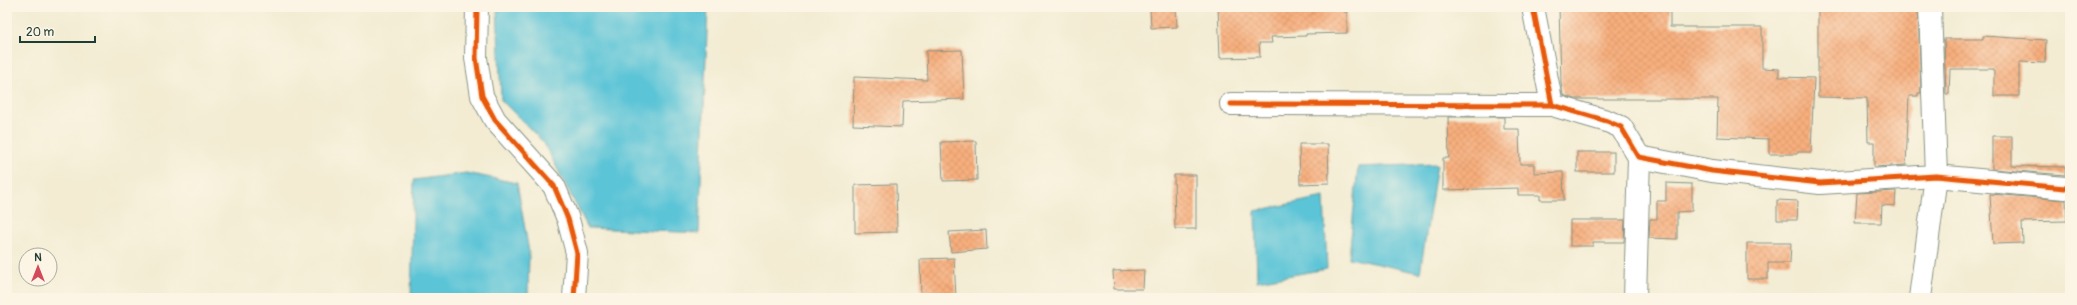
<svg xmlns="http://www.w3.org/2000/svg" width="2077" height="305" viewBox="0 0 2077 305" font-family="Pangolin,sans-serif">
  <defs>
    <pattern id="building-cross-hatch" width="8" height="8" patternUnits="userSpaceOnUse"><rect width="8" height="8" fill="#f8af7d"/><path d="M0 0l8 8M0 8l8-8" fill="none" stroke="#d4976d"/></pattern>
  </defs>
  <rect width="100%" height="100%" fill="#fcf5e5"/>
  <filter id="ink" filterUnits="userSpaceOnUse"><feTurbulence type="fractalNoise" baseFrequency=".025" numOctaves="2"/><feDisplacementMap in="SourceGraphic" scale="8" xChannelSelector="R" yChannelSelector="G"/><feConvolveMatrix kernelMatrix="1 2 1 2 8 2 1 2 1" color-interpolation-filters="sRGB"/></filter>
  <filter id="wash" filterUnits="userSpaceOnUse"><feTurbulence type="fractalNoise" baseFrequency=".012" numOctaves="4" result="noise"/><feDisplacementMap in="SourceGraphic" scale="16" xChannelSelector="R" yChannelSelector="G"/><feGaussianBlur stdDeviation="0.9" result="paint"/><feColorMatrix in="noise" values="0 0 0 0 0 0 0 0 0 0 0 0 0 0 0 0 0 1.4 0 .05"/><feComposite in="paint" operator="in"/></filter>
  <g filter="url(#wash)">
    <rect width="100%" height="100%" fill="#f3ecd3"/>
    <g fill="#5bc4d7" stroke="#3d8086">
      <path d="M 497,7 L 708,7 L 699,233 L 588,228 L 544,143 L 501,100 Z"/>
      <path d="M 1437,164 L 1420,273 L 1349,258 L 1358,167 Z"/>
      <path d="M 466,173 L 517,183 L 529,252 L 528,298 L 411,298 L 414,180 Z"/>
      <path d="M 1324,197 L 1327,269 L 1257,281 L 1255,211 Z"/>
    </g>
    <g id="blocks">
      <g fill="url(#building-cross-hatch)">
        <path d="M 1150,7 L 1176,7 L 1177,27 L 1151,28 Z"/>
        <path d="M 1218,7 L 1344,7 L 1344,12 L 1347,12 L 1347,33 L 1306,34 L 1306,36 L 1271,37 L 1272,43 L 1259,43 L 1260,57 L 1220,58 Z"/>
        <path d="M 1559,7 L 1670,7 L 1670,27 L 1762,27 L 1762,68 L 1779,69 L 1779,77 L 1814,78 L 1811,152 L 1798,152 L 1797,154 L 1769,154 L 1769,139 L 1717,137 L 1718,99 L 1575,99 L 1563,95 L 1561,83 Z"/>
        <path d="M 1818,7 L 1918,7 L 1921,93 L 1918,93 L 1918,96 L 1909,96 L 1906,165 L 1874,167 L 1874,142 L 1868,142 L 1867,98 L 1818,97 Z"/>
        <path d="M 1983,36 L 2046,40 L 2045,63 L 2019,62 L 2019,96 L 1994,96 L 1994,69 L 1950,69 L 1949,94 L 1946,94 L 1944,39 L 1983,39 Z"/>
        <path d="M 962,50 L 964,99 L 903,101 L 902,127 L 853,125 L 854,77 L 927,80 L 926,51 Z"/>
        <path d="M 1448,117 L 1504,117 L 1504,129 L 1519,129 L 1520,164 L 1534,164 L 1534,173 L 1563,172 L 1564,200 L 1540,200 L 1540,195 L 1518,195 L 1518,188 L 1443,190 L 1443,158 L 1449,158 Z"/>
        <path d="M 1992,136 L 2012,136 L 2012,166 L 2066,167 L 2065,175 L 1992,169 Z"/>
        <path d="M 976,141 L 977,180 L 943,181 L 941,142 Z"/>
        <path d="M 1299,144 L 1328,144 L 1329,183 L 1300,184 Z"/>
        <rect x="1577" y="152" width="37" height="20"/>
        <path d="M 1174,175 L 1196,175 L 1196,229 L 1175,229 Z"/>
        <path d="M 1666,183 L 1692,184 L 1692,211 L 1677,212 L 1677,239 L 1649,238 L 1650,219 L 1657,219 L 1657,201 L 1666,201 Z"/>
        <path d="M 896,184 L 897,232 L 855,233 L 855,185 Z"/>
        <path d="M 1896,191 L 1895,206 L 1882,205 L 1881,223 L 1855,223 L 1857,193 Z"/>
        <path d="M 1990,194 L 2066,200 L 2067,221 L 2022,222 L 2023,243 L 1993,244 Z"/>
        <path d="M 1777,200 L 1798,201 L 1797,220 L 1777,220 Z"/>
        <path d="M 1570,220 L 1625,220 L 1624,242 L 1593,242 L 1593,246 L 1570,246 Z"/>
        <path d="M 986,230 L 987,249 L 951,252 L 949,232 Z"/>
        <path d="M 1747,243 L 1791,243 L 1790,263 L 1768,263 L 1768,279 L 1747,279 Z"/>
        <path d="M 954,258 L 956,298 L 921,298 L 920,259 Z"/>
        <path d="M 1144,270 L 1143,289 L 1114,289 L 1113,271 Z"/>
      </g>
    </g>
  </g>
  <g filter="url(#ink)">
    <use href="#blocks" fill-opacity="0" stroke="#899484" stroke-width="1"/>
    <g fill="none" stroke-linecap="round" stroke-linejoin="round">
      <defs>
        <g id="minor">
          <path d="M 477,7 L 476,58 L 482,96 L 495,120 L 554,186 L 568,219 L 577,253 L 574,298"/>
          <path d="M 1533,7 L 1552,105 L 1607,121 L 1621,127 L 1639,157 L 1712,171 L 1820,183 L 1936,176 L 2065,188"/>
          <path d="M 1231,104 L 1552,105"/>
          <path d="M 1635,298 L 1639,157"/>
          <path d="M 1920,298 L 1936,176 L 1930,7"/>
        </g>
      </defs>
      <use href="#minor" stroke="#899484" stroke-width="24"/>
      <use href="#minor" stroke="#fff" stroke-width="22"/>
      <defs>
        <g id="cycleway">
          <path d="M 477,7 L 476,58 L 482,96 L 495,120 L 554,186 L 568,219 L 577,253 L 574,298"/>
          <path d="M 1533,7 L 1552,105 L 1607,121 L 1621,127 L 1639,157 L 1712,171 L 1820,183 L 1936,176 L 2065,188"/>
          <path d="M 1231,104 L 1552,105"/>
        </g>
      </defs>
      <use href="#cycleway" stroke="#fcf5e5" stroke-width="8"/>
      <use href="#cycleway" stroke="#e8590c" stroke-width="5"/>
    </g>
  </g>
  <rect width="2077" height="305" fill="none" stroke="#fcf5e5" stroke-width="24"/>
  <g transform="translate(38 267)"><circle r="19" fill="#fcf5e5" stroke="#a4ab9e"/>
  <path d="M0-3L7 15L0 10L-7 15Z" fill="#d1495b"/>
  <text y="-6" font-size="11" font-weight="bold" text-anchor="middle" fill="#1f3d34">N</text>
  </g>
  <path d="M20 36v6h75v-6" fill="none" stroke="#1f3d34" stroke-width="2"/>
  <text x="26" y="36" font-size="12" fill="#1f3d34" stroke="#fcf5e5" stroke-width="3" paint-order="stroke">20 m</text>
</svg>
